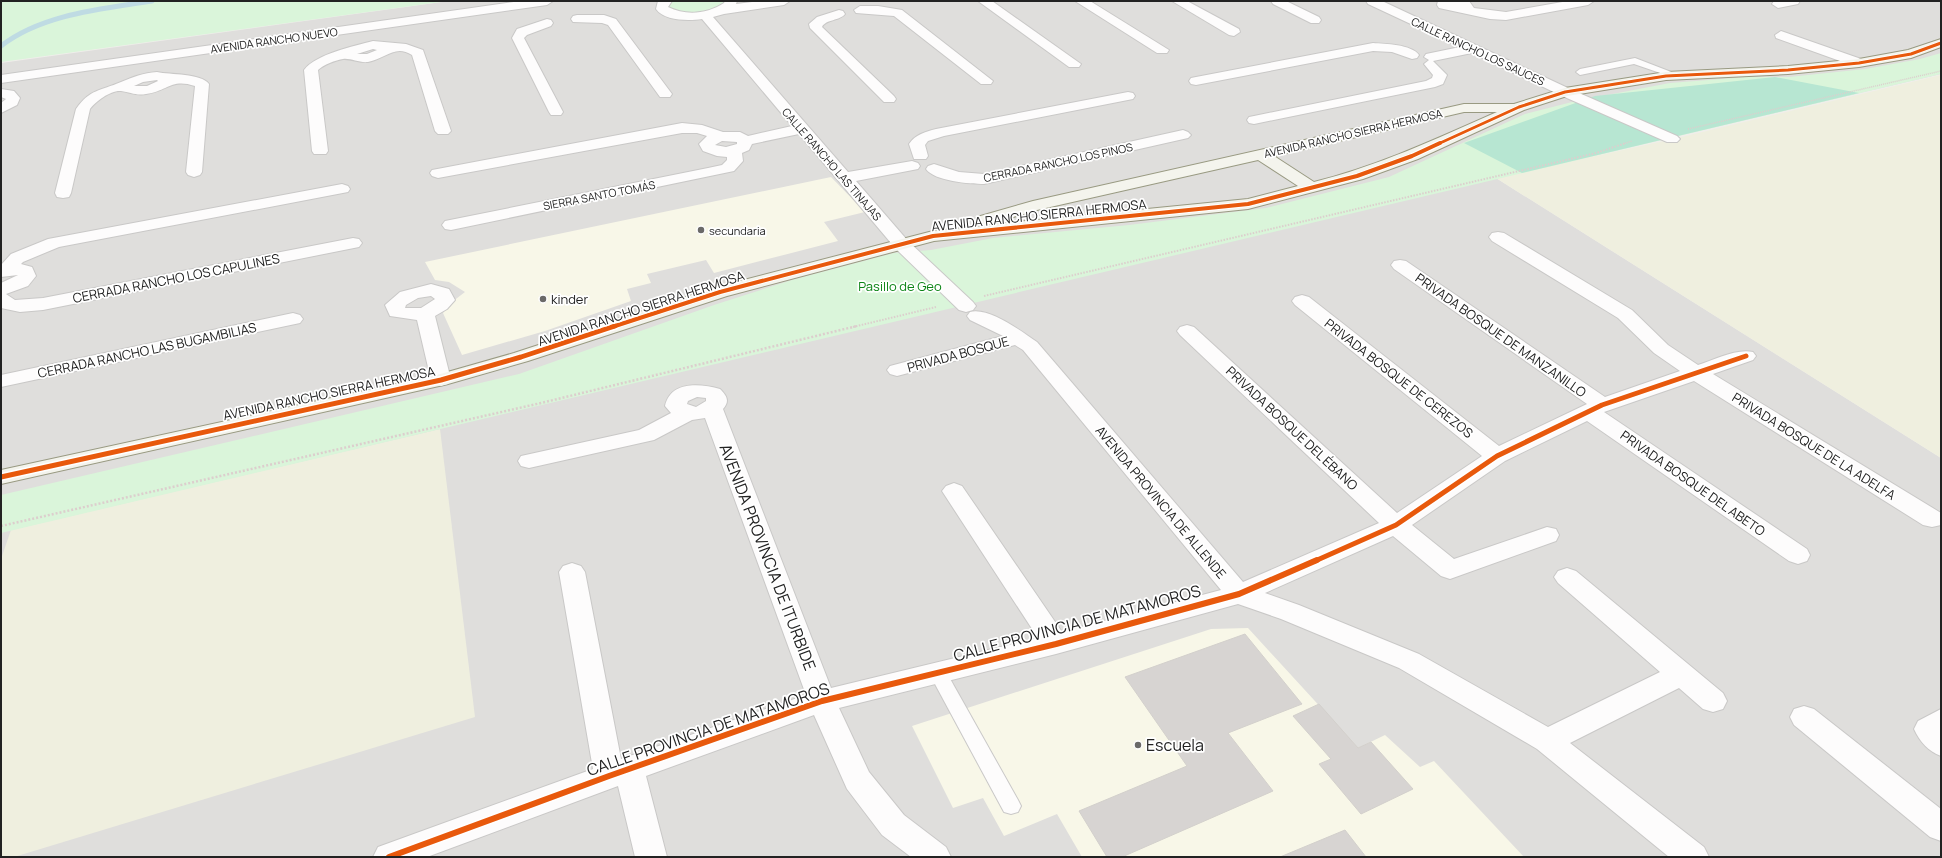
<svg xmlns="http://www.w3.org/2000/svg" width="1942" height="858" viewBox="0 0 1942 858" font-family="Manrope,sans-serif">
  <rect width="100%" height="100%" fill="#f0eeeb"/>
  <path fill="#dfdedc" d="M 449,1 L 1941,1 L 1941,74 L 1496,178 L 1941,458 L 1941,857 L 1,857 L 1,63 Z"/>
  <g fill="#f8f7e8">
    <path d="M 831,177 L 865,212 L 824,222 L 838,241 L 714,273 L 706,260 L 647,274 L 651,283 L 627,289 L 631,301 L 545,331 L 462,355 L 443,313 L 452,302 L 465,292 L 449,282 L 435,280 L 425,262 Z"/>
    <path d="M 1248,628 L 1358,748 L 1385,735 L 1420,767 L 1434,761 L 1524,857 L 1082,857 L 1057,814 L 1004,836 L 983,798 L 953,808 L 912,726 L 1211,629 Z"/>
  </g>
  <g fill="#efefdf">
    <path d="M 1941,75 L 1941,458 L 1496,178 L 1673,139 Z"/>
    <path d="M 440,429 L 475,717 L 14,857 L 1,857 L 1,559 L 11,530 Z"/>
  </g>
  <g fill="#daf5da">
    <path d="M 1,1 L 448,1 L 1,62 Z"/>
    <path d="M 672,1 L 729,1 L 710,12 L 680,13 L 669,8 L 668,5 Z"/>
    <path d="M 1941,53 L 1941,74 L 1,533 L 1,495 L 519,374 L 714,305 L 792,280 L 894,253 L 931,250 L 993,238 L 1129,225 L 1266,208 L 1389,177 L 1525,114 L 1576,101 L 1670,83 L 1747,77 L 1789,77 L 1865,69 L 1920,59 Z"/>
  </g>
  <path fill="#b7e6d2" d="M 1775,77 L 1859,93 L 1522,173 L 1464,143 L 1595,96 Z"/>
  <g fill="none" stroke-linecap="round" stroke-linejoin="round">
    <path stroke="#bfdbe3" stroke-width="5" d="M 1,46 C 42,14 102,9 152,1"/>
  </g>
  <g fill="#d7d4d2" stroke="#d3d0cc">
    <path d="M 1245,634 L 1302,704 L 1228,733 L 1273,791 L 1122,857 L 1107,857 L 1079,811 L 1187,766 L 1125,677 Z"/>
    <path d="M 1319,704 L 1358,748 L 1371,742 L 1413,789 L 1361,814 L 1319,764 L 1331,759 L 1293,716 Z"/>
    <path d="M 1345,830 L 1366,857 L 1280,857 Z"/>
  </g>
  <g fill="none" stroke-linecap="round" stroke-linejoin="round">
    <defs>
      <g id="lane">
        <path d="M 1635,58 L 1679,75 L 1675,78 L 1672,77 L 1634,64 L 1580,75 L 1576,72 L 1580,69 Z"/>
        <path d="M 938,666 L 944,668 L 1018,800 L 1021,806 L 1018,812 L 1011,814 L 1004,812 L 929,673 L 932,668 Z"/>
      </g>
      <g id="street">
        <path d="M 521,1 L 553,1 L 547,5 L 1,83 L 1,75 Z"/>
        <path d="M 658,1 L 672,1 L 668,7 C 686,16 707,14 724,3 L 725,1 L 737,1 L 736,4 L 760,1 L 790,1 L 784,5 L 724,14 L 713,17 L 848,172 L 912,161 L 918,163 L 920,166 L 918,169 L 856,181 L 908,241 L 973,302 L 976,306 L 973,310 L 966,312 L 959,310 L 896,249 L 799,134 L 752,144 L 749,150 L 742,153 L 743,161 L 734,171 L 451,230 L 445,229 L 442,225 L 445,221 L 708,168 L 722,165 L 727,160 L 727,157 L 717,156 L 703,151 L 699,144 L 707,136 L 697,133 L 682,133 L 438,178 L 432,176 L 430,173 L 432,170 L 682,123 L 702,125 L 723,132 L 740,132 L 748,136 L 792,126 L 702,19 C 689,21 664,21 656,9 ZM 722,141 L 737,142 L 737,144 L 726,147 L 715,145 Z"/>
        <path d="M 978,1 L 992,1 L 1081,64 L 1079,67 L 1069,67 Z"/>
        <path d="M 1075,1 L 1090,1 L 1169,50 L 1167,53 L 1157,53 Z"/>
        <path d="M 1172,1 L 1187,1 L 1239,29 L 1240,32 L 1234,36 L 1229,35 Z"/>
        <path d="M 1271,1 L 1286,1 L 1319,17 L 1321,20 L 1319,23 L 1311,23 L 1273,4 Z"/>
        <path d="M 1366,1 L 1382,1 L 1570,89 L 1677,136 L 1680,139 L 1677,142 L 1667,142 L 1560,95 L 1472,53 L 1433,61 L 1447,75 L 1443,84 L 1435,87 L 1254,124 L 1249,123 L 1247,120 L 1249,117 L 1254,116 L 1426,81 L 1432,78 L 1433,75 L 1424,64 L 1429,60 L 1424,57 L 1426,54 L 1460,47 L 1368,4 Z"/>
        <path d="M 1438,1 L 1469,1 L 1474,8 L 1506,12 L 1568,1 L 1594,1 L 1588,5 L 1506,20 L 1490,19 L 1439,8 L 1437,5 Z"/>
        <path d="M 1774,1 L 1800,1 L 1798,4 L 1778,8 L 1772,4 Z"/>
        <path d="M 860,6 L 878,6 L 902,10 L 993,81 L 991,84 L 981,84 L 894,16 L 856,13 L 854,10 Z"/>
        <path d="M 839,10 L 843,11 L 845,14 C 840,21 826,19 822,27 L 894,96 L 896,99 L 894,102 L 884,102 L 810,28 L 809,24 L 817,17 Z"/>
        <path d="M 577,15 L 604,15 L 616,19 L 672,94 L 670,97 L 660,97 L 608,25 L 602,23 L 573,22 L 571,19 L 573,16 Z"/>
        <path d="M 547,19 L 551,20 L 553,23 L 551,26 L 527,35 L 524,38 L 563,112 L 561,115 L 551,115 L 549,112 L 512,38 L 517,29 Z"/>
        <path d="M 1781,31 L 1864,60 L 1866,63 L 1864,66 L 1854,66 L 1776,38 L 1775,35 Z"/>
        <path d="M 373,41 L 406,44 L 423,50 L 451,131 L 448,134 L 438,134 L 435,131 L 412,55 C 395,44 385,59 368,62 C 359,63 351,58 343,59 C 336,60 323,65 318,70 L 328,151 L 326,154 L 314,154 L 312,151 L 304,70 C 316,54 354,46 373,41 ZM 373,49 L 377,50 L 367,54 L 357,54 Z"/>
        <path d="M 1373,43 C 1385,44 1411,44 1419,55 L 1417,58 L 1412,59 L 1392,52 L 1373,51 L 1196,85 L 1191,84 L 1189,81 L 1191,78 L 1196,77 Z"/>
        <path d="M 157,72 C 170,75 201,73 209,84 L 202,172 L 200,175 L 194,177 L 188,175 L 186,172 L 195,86 C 171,78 168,91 146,94 C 136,96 130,92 121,91 C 111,90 96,101 90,109 L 71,193 L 69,197 L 63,198 L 57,197 L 55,193 L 76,109 C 90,89 100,91 121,82 C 133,77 143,73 157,72 ZM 157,80 L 158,81 L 147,86 L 134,86 L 143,82 Z"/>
        <path d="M 1,89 L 14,91 L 20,98 L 17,105 L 1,113 L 1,103 L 6,99 L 1,97 Z"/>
        <path d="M 1128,92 L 1133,93 L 1135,96 L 1133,99 L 944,136 L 928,141 L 925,145 L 928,156 L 926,159 L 914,159 L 909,144 C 916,134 925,132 936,129 Z"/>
        <path d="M 1183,130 L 1188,132 L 1191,135 L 1188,138 L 984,184 C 970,184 934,181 926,169 L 928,166 L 934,164 L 959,172 L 984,174 Z"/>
        <path d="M 342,184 L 348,186 L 350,189 L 348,192 L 59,247 L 23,262 L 21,264 L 32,267 L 36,276 L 28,286 L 6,294 L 15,300 L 43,298 L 353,238 L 359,239 L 362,243 L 359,247 L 43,310 L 20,312 L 1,308 L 1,283 L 18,275 L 1,277 L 1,265 L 11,254 L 48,239 Z"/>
        <path d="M 1498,232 L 1504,233 L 1632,310 L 1668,345 L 1698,365 C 1714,360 1737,348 1753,352 L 1756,356 L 1753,360 L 1713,374 L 1941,513 L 1941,525 L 1932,527 L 1923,525 L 1694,381 L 1604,412 L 1807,549 L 1810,555 L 1807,561 L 1798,564 L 1789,561 L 1587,421 L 1505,461 L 1412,525 L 1454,559 L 1547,527 L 1556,529 L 1559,535 L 1556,541 L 1450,579 L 1441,576 L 1393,536 L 1265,593 L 1299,605 L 1419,654 L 1548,727 L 1660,672 L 1558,583 L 1554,577 L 1558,571 L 1567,568 L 1576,571 L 1723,693 L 1727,701 L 1723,709 L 1713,712 L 1703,709 L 1679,688 L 1570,743 L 1704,847 L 1709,857 L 1669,857 L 1537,749 L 1399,668 L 1281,619 L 1238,604 L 1056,654 L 839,708 L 869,772 L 904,815 L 946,847 L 951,857 L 911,857 L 882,835 L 847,789 L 814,715 L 646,776 L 667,857 L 635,857 L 618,786 L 427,857 L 373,857 L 378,847 L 593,769 L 559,572 L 563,566 L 572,563 L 581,566 L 585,572 L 621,759 L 806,695 L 705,418 L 692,420 L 654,440 L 529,468 L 521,466 L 518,461 L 521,456 L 639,430 L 671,413 L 665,406 C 671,380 701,384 720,389 C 727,396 730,401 723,409 L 831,688 L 1038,638 L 942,491 L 946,486 L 954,483 L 962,486 L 1062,632 L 1221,590 L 1023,350 L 1015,345 L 897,376 L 890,374 L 887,370 L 890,366 L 1003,336 L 970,320 L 967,316 L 970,312 C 989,307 1021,331 1037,342 L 1243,582 L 1379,523 L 1180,335 L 1177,331 L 1180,327 L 1187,325 L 1194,327 L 1397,513 L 1482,456 L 1295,305 L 1292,301 L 1295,297 L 1302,295 L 1309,297 L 1499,446 L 1587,404 L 1394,269 L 1391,265 L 1394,261 L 1400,260 L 1406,261 L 1605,397 L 1680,371 L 1654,353 L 1618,318 L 1492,241 L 1489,237 L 1492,233 ZM 697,397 L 706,398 L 706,401 L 696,407 L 687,404 L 688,401 Z"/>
        <path d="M 431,284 L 449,289 L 455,300 L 447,309 L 435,316 L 451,380 L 448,384 L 441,386 L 434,384 L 431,380 L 417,320 L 390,316 L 385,305 L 400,292 ZM 431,296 L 435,299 L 421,308 L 405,308 L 406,305 L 418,298 Z"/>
        <path d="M 293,313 L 300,315 L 303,319 L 300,323 L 1,387 L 1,375 Z"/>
        <path d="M 1804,706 L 1814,709 L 1941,809 L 1941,841 L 1930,837 L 1794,725 L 1790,717 L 1794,709 Z"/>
        <path d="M 1941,709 L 1941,756 C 1928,751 1920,742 1914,729 L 1918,721 Z"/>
      </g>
      <path id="secondary" d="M 1941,39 L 1941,47 L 1911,58 L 1859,67 L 1788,74 L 1666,80 L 1567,96 L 1524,110 L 1418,159 L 1363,179 L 1248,209 L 934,241 L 727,296 L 528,361 L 448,384 L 1,484 L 1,470 L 437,375 L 514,353 L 713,288 L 933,231 L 982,226 L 977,225 L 974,221 L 977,217 L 1033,201 L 1464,104 L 1514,104 L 1565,88 L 1666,72 L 1788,66 L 1859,59 L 1908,50 ZM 1464,112 L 1497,112 C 1436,139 1378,166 1314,182 L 1274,156 ZM 1258,160 L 1298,186 L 1248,199 L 986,225 L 1037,210 Z"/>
    </defs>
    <use href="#lane" stroke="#c9c8c7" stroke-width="2"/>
    <use href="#street" stroke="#c9c8c7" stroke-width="2"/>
    <use href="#secondary" stroke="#999a82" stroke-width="2"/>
    <g stroke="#dccecd" stroke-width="1.5" stroke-dasharray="1 1" stroke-linecap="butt">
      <path d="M 1688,129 L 1941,71"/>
      <path d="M 1623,144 L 1632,141"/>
    </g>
    <g stroke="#dccecd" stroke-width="2" stroke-dasharray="1.5 1.5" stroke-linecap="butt">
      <path d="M 984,296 L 1596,153 L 1626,143"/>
      <path d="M 853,327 L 936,307"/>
    </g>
    <path stroke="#dccecd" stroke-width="2.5" stroke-dasharray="2 2" stroke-linecap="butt" d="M 1,526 L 541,403 L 857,326"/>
    <use href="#lane" fill="#fdfcfc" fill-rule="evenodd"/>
    <use href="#street" fill="#fdfcfc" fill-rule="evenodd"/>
    <use href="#secondary" fill="#f4f4ed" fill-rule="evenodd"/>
    <defs>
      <path id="cycleway-far3" d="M 1438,144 L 1519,107 L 1565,92 L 1666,76 L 1788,70 L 1859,63 L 1911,54 L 1941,43"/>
      <path id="cycleway-far2" d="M 612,327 L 720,292 L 933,236 L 1248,204 L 1357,176 L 1412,156 L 1440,143"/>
      <g id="cycleway-far1">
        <path d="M 1,477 L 441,380 L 521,357 L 615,326"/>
        <path d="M 1315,561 L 1396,525 L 1497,456 L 1602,405 L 1746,356"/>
      </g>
      <path id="cycleway" d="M 389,857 L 609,776 L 822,701 L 1056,644 L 1239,594 L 1317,560"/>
    </defs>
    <use href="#cycleway-far3" stroke="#fff" stroke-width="4.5"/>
    <use href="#cycleway-far2" stroke="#fff" stroke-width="6"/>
    <use href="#cycleway-far1" stroke="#fff" stroke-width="8"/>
    <use href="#cycleway" stroke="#fff" stroke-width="9"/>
    <use href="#cycleway-far3" stroke="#e8590c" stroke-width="3"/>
    <use href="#cycleway-far2" stroke="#e8590c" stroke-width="4"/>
    <use href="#cycleway-far1" stroke="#e8590c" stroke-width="5"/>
    <use href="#cycleway" stroke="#e8590c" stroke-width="6"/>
  </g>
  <g fill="#6a6968" stroke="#fff" stroke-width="1.5">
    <circle cx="701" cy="230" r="4"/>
    <circle cx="543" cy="299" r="4"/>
    <circle cx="1138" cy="745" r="4"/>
  </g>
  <g text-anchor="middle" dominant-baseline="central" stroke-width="3.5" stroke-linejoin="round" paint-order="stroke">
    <g font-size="11" fill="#222" stroke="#fff">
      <text transform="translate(274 40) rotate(-8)">AVENIDA RANCHO NUEVO</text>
      <text transform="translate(1478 51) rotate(25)">CALLE RANCHO LOS SAUCES</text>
      <text transform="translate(1353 133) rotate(-13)">AVENIDA RANCHO SIERRA HERMOSA</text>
      <text transform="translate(1058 162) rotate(-12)">CERRADA RANCHO LOS PINOS</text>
      <text transform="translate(832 164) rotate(49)">CALLE RANCHO LAS TINAJAS</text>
      <text transform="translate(599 195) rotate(-11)">SIERRA SANTO TOMÁS</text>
    </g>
    <g font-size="11" fill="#222" stroke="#fff" text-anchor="start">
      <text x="709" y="230">secundaria</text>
    </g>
    <g font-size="13" fill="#222" stroke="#fff">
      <text transform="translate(1039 215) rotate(-6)">AVENIDA RANCHO SIERRA HERMOSA</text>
      <text transform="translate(176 278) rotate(-11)">CERRADA RANCHO LOS CAPULINES</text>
      <text transform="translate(641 308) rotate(-18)">AVENIDA RANCHO SIERRA HERMOSA</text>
      <text transform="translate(1501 335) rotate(35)">PRIVADA BOSQUE DE MANZANILLO</text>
      <text transform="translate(147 350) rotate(-12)">CERRADA RANCHO LAS BUGAMBILIAS</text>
      <text transform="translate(958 354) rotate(-15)">PRIVADA BOSQUE</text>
      <text transform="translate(1399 378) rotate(38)">PRIVADA BOSQUE DE CEREZOS</text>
      <text transform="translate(329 393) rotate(-12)">AVENIDA RANCHO SIERRA HERMOSA</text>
      <text transform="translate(1292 428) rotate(43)">PRIVADA BOSQUE DEL ÉBANO</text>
      <text transform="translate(1814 446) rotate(32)">PRIVADA BOSQUE DE LA ADELFA</text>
      <text transform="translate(1693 483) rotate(35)">PRIVADA BOSQUE DEL ABETO</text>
      <text transform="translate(1161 502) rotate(50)">AVENIDA PROVINCIA DE ALLENDE</text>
    </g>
    <g font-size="13" fill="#0c8416" stroke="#fff">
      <text x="900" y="286">Pasillo de Geo</text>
    </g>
    <g font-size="13" fill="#222" stroke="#fff" text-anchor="start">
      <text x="551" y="299">kinder</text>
    </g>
    <g font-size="16" fill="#222" stroke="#fff">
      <text transform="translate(768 557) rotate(69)">AVENIDA PROVINCIA DE ITURBIDE</text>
      <text transform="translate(1077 623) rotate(-15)">CALLE PROVINCIA DE MATAMOROS</text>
      <text transform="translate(708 729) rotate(-19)">CALLE PROVINCIA DE MATAMOROS</text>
    </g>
    <g font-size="16" fill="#222" stroke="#fff" text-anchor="start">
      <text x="1146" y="745">Escuela</text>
    </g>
  </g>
  <rect width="1942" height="858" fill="none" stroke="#222222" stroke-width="4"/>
</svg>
